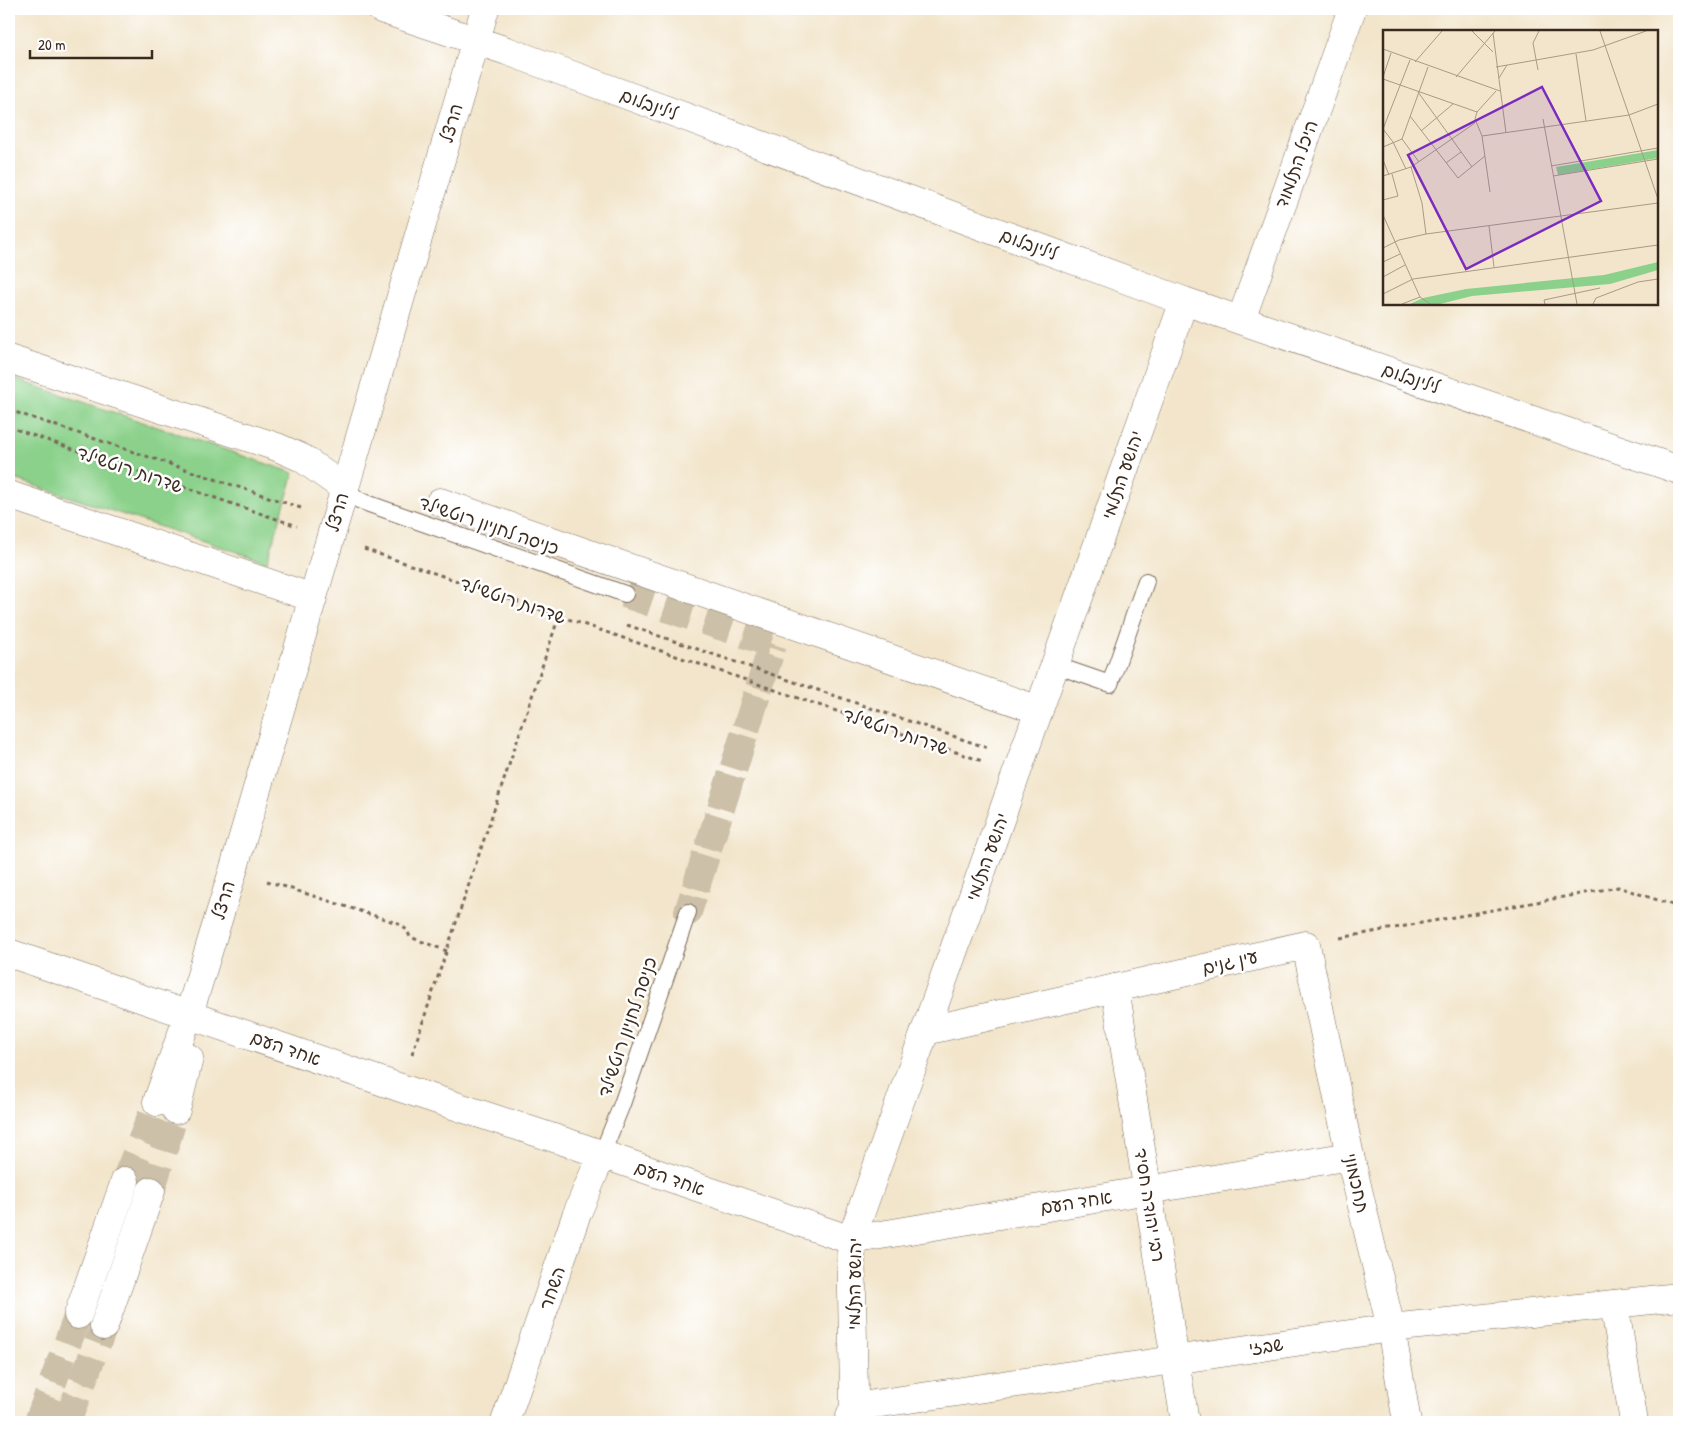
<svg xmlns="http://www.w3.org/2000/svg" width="1688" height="1431" viewBox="0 0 1688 1431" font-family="'Patrick Hand','Playpen Sans Hebrew',sans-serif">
  <rect width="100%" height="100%" fill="#fff"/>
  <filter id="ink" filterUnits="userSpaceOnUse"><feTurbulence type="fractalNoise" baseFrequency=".02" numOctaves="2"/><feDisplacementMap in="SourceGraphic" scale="10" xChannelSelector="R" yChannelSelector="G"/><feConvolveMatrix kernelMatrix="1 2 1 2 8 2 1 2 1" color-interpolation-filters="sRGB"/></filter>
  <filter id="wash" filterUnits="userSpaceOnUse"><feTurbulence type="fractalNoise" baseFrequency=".0096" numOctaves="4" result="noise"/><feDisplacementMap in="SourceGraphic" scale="20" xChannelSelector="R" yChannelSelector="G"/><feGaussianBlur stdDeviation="1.12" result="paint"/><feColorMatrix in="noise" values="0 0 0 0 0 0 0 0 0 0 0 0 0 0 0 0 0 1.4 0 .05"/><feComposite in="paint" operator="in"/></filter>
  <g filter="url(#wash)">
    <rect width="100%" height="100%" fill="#f2e5cb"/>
    <path fill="#8bd18b" stroke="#637e54" d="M 9,377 L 294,473 L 267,562 L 9,477 Z"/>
  </g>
  <g filter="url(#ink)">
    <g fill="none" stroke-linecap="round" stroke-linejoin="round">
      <g stroke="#cdc0a8" stroke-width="28" stroke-dasharray="28 14" stroke-linecap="butt">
        <path d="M 625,594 L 773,644 L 688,912 L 773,644"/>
        <path d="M 125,1181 L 157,1102"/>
        <path d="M 151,1191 L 176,1110"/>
        <path d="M 38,1422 L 78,1315"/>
        <path d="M 67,1422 L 104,1326"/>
      </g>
      <defs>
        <g id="lane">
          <path d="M 344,488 L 359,500 L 372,505 L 625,594"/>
          <path d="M 1055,665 L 1110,684 L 1146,581"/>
          <path d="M 602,1154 L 622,1104 L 688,912"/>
        </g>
        <g id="street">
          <path d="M 381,9 L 507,51 L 1184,301 L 1679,470"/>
          <path d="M 1241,320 L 1352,9"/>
          <path d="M 9,359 L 277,447 L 302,458 L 344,488"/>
          <path d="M 9,495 L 313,598"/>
          <path d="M 440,502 L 1039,710"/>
          <path d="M 9,953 L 401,1088 L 569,1143 L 851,1240 L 1350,1156"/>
          <path d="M 1115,988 L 1185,1422"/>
          <path d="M 925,1031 L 1306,945 L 1350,1156 L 1391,1328 L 1407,1422"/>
          <path d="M 157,1102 L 189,1014 L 233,871 L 485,9"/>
          <path d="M 176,1110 L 189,1058"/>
          <path d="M 1614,1304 L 1634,1422"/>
          <path d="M 78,1315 L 125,1181"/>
          <path d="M 104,1326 L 151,1191"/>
          <path d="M 854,1407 L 1391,1328 L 1679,1297"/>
          <path d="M 505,1422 L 576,1216 L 602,1154"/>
          <path d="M 848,1422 L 854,1407 L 854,1394 L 851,1240 L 1184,301"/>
        </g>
      </defs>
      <use href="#lane" stroke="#7b6b5b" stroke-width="18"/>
      <use href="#street" stroke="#7b6b5b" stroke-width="29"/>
      <g stroke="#7b6b5b" stroke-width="3" stroke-dasharray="4 4" stroke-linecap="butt">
        <path d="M 9,410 L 301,508"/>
        <path d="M 9,427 L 297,526"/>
        <path d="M 364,549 L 982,761"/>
        <path d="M 627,625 L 988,748"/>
        <path d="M 267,881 L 397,923 L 407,930 L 410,937 L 447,951"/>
        <path d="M 1340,938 L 1618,887 L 1679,907"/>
        <path d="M 412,1054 L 559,616"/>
      </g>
      <use href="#lane" stroke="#fff" stroke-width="16"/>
      <use href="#street" stroke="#fff" stroke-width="28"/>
    </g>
  </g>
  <g text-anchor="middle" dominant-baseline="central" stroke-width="5" stroke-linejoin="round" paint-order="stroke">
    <g font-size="18" fill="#3b2a1e" stroke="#fff">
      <text transform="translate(649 104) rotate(20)">לילינבלום</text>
      <text transform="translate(451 123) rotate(-74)">הרצל</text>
      <text transform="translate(1296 164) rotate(-70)">היכל התלמוד</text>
      <text transform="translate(1029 244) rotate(20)">לילינבלום</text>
      <text transform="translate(1411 378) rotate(19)">לילינבלום</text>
      <text transform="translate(130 469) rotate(19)">שדרות רוטשילד</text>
      <text transform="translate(1122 475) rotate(-71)">יהושע התלמי</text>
      <text transform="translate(337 512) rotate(-74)">הרצל</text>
      <text transform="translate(489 525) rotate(19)">כניסה לחניון רוטשילד</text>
      <text transform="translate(513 600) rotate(19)">שדרות רוטשילד</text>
      <text transform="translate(896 731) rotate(19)">שדרות רוטשילד</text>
      <text transform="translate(987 857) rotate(-70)">יהושע התלמי</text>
      <text transform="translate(223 900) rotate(-73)">הרצל</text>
      <text transform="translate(1230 962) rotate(-13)">עין גנים</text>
      <text transform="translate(627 1027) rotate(-71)">כניסה לחניון רוטשילד</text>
      <text transform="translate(286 1048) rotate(19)">אחד העם</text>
      <text transform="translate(670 1178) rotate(19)">אחד העם</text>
      <text transform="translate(1357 1183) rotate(77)">תחכמוני</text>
      <text transform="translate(1076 1202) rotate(-9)">אחד העם</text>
      <text transform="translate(1150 1205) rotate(81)">רבי יהודה חסיד</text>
      <text transform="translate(854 1284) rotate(-89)">יהושע התלמי</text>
      <text transform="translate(552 1288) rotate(-71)">השחר</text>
      <text transform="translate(1266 1346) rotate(-8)">שבזי</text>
    </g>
  </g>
  <g transform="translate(1383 30)">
    <rect width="275" height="275" fill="#f2e5cb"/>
    <path d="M 275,120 L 275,128 L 175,145 L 173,137 ZM 275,232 L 275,240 L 227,254 L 89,266 L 57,274 L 27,274 L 40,268 L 83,259 L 221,245 Z" fill="#8bd18b"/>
    <path fill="none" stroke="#a99a86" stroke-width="1" d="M 89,1 L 110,22M 217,1 L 275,169M 110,3 L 123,103M 0,19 L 117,61M 193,24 L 203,91M 32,32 L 59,1M 113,37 L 210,20 L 263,1M 155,40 L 150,13 L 156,1M 0,47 L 8,23M 73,47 L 112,1M 116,48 L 124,35M 0,49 L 94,82M 35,62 L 89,137M 27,86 L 75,148 L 102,126M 160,89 L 194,274M 0,99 L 27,30M 0,99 L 10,112 L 23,139M 38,101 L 70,74M 99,106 L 246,85 L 275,74M 19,109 L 36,132M 0,117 L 19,109 L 45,37M 0,130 L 6,145M 63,133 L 78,122M 168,136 L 275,118M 28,137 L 39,173 L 43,204M 0,146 L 28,137 L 92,93M 170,146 L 275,129M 107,162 L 99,106 L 92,89 L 94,82 L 113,61M 0,170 L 15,166 L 9,144M 0,185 L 37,267 L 47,274M 106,196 L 111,237M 0,218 L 16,210 L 43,204 L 275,173M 0,232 L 17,224M 0,247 L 22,235M 0,264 L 30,249 L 275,215M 19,274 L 37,267M 162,274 L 161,270 L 217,258M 210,274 L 213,268 L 255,252 L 275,249"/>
    <path fill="#7b2cbf" fill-opacity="0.15" stroke="#7b2cbf" stroke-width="2.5" d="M 159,57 L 218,171 L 83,239 L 25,125 Z"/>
    <rect width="275" height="275" fill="none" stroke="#3b2a1e" stroke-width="2.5"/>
  </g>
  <rect width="1688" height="1431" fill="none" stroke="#fff" stroke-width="30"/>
  <path d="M30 50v8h122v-8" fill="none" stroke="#3b2a1e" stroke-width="2.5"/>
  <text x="38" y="50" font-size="15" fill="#3b2a1e" stroke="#ffffff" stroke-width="4" paint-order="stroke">20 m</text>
</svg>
